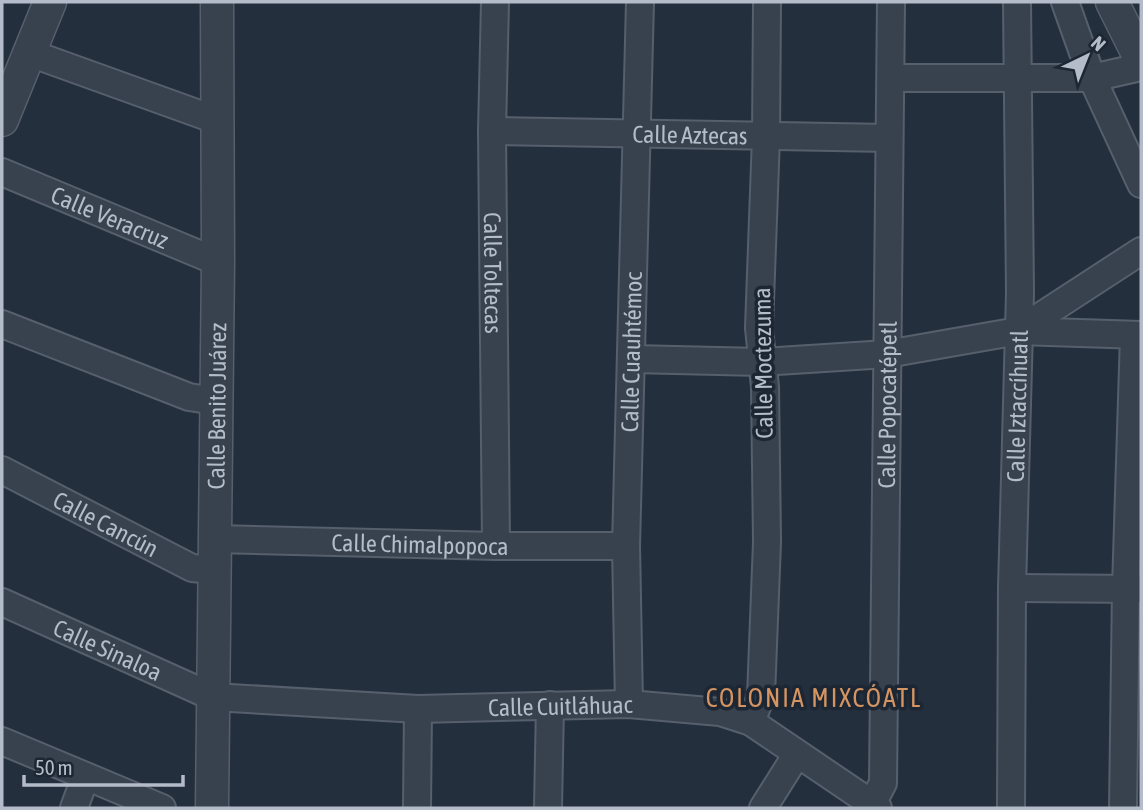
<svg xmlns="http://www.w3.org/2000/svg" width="1143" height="810" viewBox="0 0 1143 810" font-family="'Asap Condensed',sans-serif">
  <rect width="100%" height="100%" fill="#242f3e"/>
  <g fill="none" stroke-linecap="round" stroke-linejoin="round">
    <defs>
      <g id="minor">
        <path id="s1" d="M 495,2 L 492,131 L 496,546"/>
        <path d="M 1065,2 L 1092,78 L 1141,184"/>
        <path d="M 27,52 L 216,120"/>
        <path d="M 891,78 L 1092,78 L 1141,67"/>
        <path id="s2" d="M 492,131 L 889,138"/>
        <path id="s3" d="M 2,172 L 218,262"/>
        <path d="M 2,324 L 189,397 L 215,401"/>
        <path d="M 1018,331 L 1141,251"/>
        <path d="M 632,359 L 761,362 L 887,354 L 1018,331 L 1141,335"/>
        <path id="s4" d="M 2,470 L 192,568 L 214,570"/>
        <path id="s5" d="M 214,539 L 496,546 L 626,546"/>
        <path d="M 1012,588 L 1141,589"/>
        <path id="s6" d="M 2,602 L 213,697 L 418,709 L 629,704 L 720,712 L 751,722 L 878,808"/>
        <path id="s7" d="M 629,704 L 626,546 L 640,2"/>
        <path d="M 751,722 L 761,696 L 767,542 L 765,387 L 759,328 L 766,137 L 767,2"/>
        <path d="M 2,741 L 162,808"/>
        <path id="s8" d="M 872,804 L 883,783 L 891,2"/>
        <path d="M 74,808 L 85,778"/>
        <path d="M 417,808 L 418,709"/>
        <path d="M 548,808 L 550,705"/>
        <path d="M 763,808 L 797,754"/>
        <path id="s9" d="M 1011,808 L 1012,588 L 1020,293 L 1017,2"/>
        <path d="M 1123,808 L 1126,588 L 1134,336"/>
      </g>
      <g id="tertiary">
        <path d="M 1112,2 L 1141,60"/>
        <path d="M 2,120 L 50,2"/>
        <path id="s10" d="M 212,808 L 218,262 L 217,2"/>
      </g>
    </defs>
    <use href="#minor" stroke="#565f6c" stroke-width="30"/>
    <use href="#tertiary" stroke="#565f6c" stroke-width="35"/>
    <use href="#minor" stroke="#38414e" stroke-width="26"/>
    <use href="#tertiary" stroke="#38414e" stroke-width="32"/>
  </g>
  <g text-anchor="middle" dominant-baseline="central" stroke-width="7" stroke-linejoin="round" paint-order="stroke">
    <g font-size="24" fill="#b4bcc9" stroke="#1d2633">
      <text stroke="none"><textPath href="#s2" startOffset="198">Calle Aztecas</textPath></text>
      <text stroke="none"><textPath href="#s3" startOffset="117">Calle Veracruz</textPath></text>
      <text stroke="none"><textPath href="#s1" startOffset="271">Calle Toltecas</textPath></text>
      <text stroke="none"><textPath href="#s7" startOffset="352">Calle Cuauhtémoc</textPath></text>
      <text transform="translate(763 363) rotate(-91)">Calle Moctezuma</text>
      <text stroke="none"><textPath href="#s8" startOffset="402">Calle Popocatépetl</textPath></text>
      <text stroke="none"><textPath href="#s10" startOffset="402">Calle Benito Juárez</textPath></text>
      <text stroke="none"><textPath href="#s9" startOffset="402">Calle Iztaccíhuatl</textPath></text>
      <text stroke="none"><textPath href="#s4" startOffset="117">Calle Cancún</textPath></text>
      <text stroke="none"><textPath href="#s5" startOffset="206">Calle Chimalpopoca</textPath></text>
      <text stroke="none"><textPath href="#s6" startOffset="116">Calle Sinaloa</textPath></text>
      <text stroke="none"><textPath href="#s6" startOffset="579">Calle Cuitláhuac</textPath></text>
    </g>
    <g font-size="26" letter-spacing="2" fill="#d59563" stroke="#1d2633">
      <text x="814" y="698">COLONIA MIXCÓATL</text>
    </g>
  </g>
  <rect width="1143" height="810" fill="none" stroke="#b4bcc9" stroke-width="7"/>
  <g transform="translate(1087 56) rotate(43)" stroke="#1d2633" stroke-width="5" paint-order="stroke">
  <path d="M0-5L12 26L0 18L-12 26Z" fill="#b4bcc9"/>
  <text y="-10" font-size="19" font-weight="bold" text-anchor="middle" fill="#b4bcc9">N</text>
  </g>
  <path d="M24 775v10h159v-10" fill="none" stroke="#b4bcc9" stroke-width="3.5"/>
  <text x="35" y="775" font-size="21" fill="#b4bcc9" stroke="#1d2633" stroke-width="5" paint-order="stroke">50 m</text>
</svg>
